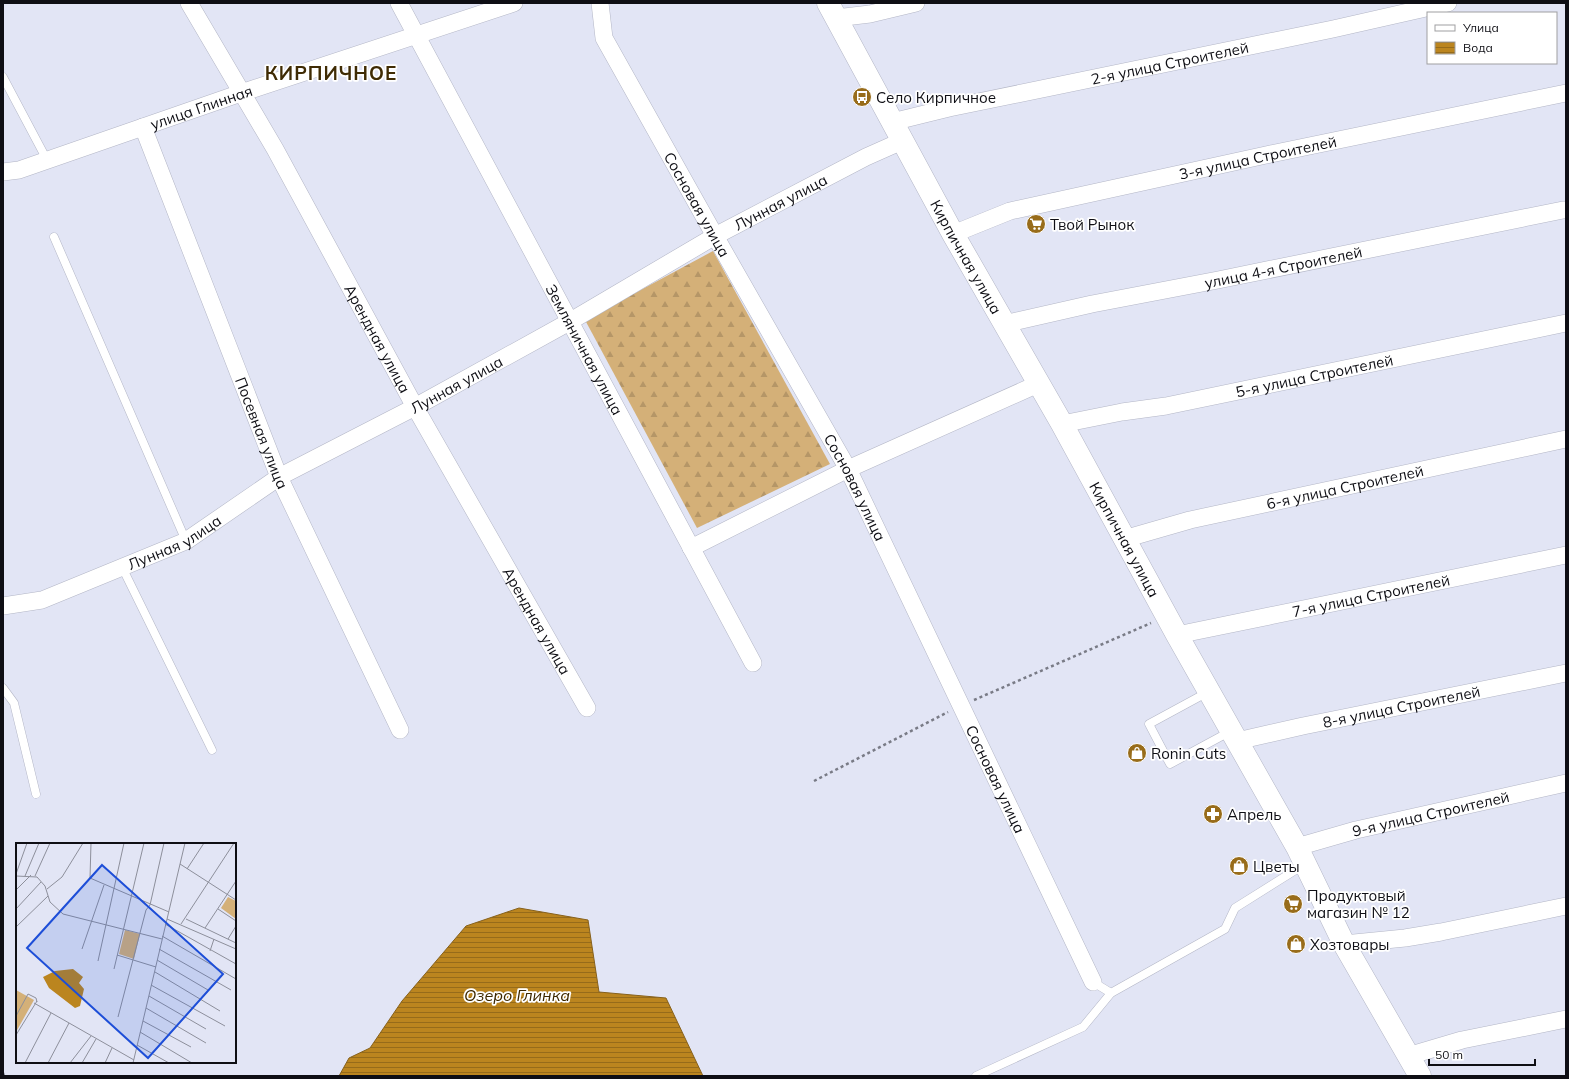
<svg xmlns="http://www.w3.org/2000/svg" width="1569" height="1079" viewBox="0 0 1569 1079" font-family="Mulish,sans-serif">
  <defs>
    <pattern id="forest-firs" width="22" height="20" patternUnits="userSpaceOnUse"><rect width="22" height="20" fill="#d4b078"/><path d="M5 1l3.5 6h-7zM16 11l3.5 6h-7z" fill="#b59667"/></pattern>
    <pattern id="water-rules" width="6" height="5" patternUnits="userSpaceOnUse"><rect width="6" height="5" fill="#bb851f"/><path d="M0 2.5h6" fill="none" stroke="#966b1a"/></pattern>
  </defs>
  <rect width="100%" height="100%" fill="#e2e5f5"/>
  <path fill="url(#forest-firs)" d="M 713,251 L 830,464 L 697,528 L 585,320 Z"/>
  <path fill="url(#water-rules)" stroke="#87611c" d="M 519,908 L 588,920 L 599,992 L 666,998 L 703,1076 L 339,1076 L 349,1058 L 370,1048 L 402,1001 L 466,926 Z"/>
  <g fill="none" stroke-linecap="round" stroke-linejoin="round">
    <defs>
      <g id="service">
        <path d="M 3,77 L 47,160"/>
        <path d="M 54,237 L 186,541"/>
        <path d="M 122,567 L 212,750"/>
        <path d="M 3,688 L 14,703 L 36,794"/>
        <path d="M 1208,692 L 1149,724 L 1170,764 L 1231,731"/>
        <path d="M 1093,982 L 1111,993 L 1225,929 L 1235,908 L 1305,864"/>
        <path d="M 976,1076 L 1083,1027 L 1111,993"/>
      </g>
      <g id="minor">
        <path id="s1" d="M 189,3 L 275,149 L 415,407 L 587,708"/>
        <path id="s2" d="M 399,3 L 753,663"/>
        <path id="s3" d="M 600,3 L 604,38 L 715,236 L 848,469 L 1093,982"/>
        <path d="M 836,18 L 870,14 L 916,3"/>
        <path id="s4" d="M 892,122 L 949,108 L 1333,29 L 1448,3"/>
        <path id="s5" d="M 143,127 L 279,477 L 400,730"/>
        <path id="s6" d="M 3,172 L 19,170 L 241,93 L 514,3"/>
        <path id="s7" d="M 953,234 L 1010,211 L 1266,155 L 1566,93"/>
        <path id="s8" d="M 1004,324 L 1092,304 L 1218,280 L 1563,210"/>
        <path id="s9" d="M 1062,424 L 1122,412 L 1166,406 L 1566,323"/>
        <path id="s10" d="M 1124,539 L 1190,520 L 1566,439"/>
        <path d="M 691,548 L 848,469 L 1038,384"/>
        <path id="s11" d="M 3,606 L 42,600 L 186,541 L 279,477 L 415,407 L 569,322 L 715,236 L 866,157 L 902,141"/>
        <path id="s12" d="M 1177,635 L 1566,555"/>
        <path id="s13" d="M 1237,741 L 1303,726 L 1566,673"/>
        <path id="s14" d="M 1297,847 L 1356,830 L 1566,783"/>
        <path d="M 1344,944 L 1405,938 L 1441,932 L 1566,906"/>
        <path d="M 1408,1056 L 1462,1040 L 1566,1019"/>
      </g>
      <g id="secondary">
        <path id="s15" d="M 828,3 L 953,234 L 1062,424 L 1177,635 L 1297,847 L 1344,944 L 1420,1076"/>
      </g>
    </defs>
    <use href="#service" stroke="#b3b6c6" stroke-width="9"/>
    <use href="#minor" stroke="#b3b6c6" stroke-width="18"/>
    <use href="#secondary" stroke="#b3b6c6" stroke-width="23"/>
    <g stroke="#797b86" stroke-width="2.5" stroke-dasharray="3 3" stroke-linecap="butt">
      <path d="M 974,700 L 1151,623"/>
      <path d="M 814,781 L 948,712"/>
      <path d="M 3,1073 L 4,1076"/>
    </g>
    <use href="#service" stroke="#fff" stroke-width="8"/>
    <use href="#minor" stroke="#fff" stroke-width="17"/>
    <use href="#secondary" stroke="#fff" stroke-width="22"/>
  </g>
  <defs>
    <symbol id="bus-disc" viewBox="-11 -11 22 22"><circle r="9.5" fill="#986c1a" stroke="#fff"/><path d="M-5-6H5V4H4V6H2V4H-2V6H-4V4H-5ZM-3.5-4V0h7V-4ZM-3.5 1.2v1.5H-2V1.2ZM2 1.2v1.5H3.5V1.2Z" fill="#fff"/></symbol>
    <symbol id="supermarket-disc" viewBox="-11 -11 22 22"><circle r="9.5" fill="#986c1a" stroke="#fff"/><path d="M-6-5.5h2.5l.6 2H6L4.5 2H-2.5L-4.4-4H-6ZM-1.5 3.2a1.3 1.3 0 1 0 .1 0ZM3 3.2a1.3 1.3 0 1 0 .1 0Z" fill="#fff"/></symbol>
    <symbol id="shop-disc" viewBox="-11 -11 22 22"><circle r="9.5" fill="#986c1a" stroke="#fff"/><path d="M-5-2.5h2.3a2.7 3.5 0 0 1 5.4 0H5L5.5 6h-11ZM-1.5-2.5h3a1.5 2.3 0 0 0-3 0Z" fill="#fff"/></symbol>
    <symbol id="pharmacy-disc" viewBox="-11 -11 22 22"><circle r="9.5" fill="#986c1a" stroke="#fff"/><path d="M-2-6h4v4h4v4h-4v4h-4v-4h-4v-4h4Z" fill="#fff"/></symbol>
  </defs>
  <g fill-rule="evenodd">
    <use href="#bus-disc" x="851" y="86" width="22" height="22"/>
    <use href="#supermarket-disc" x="1025" y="213" width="22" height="22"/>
    <use href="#shop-disc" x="1126" y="742" width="22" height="22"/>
    <use href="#pharmacy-disc" x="1202" y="803" width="22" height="22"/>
    <use href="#shop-disc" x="1228" y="855" width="22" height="22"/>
    <use href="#supermarket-disc" x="1282" y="893" width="22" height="22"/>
    <use href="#shop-disc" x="1285" y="933" width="22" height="22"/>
  </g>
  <g text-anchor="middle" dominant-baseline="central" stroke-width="3.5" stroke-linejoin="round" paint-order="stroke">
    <g font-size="15" fill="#0e0e14" stroke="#fff">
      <text stroke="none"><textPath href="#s4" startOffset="284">2-я улица Строителей</textPath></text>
      <text stroke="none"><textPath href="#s6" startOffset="209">улица Глинная</textPath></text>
      <text stroke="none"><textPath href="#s7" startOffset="315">3-я улица Строителей</textPath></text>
      <text stroke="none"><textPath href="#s11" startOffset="880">Лунная улица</textPath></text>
      <text stroke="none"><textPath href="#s3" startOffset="226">Сосновая улица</textPath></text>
      <text stroke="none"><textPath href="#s15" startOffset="289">Кирпичная улица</textPath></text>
      <text stroke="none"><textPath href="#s8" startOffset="285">улица 4-я Строителей</textPath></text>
      <text stroke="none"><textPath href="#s1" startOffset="385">Арендная улица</textPath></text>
      <text stroke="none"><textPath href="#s2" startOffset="393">Земляничная улица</textPath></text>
      <text stroke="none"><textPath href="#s9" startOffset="257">5-я улица Строителей</textPath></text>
      <text stroke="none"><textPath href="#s11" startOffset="508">Лунная улица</textPath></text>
      <text stroke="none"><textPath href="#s5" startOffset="328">Посевная улица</textPath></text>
      <text stroke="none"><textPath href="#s3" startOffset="550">Сосновая улица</textPath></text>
      <text stroke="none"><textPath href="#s10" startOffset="227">6-я улица Строителей</textPath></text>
      <text stroke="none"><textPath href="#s15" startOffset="613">Кирпичная улица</textPath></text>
      <text stroke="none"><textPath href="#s11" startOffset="184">Лунная улица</textPath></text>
      <text stroke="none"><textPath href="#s12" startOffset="198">7-я улица Строителей</textPath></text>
      <text stroke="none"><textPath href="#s1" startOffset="709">Арендная улица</textPath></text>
      <text stroke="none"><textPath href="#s13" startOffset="168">8-я улица Строителей</textPath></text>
      <text stroke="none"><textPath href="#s3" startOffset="874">Сосновая улица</textPath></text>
      <text stroke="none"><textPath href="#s14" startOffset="138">9-я улица Строителей</textPath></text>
    </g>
    <g font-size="15" fill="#0e0e14" stroke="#fff" text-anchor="start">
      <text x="876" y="97">Село Кирпичное</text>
      <text x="1050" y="224">Твой Рынок</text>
      <text x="1151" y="753">Ronin Cuts</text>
      <text x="1227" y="814">Апрель</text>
      <text x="1253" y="866">Цветы</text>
      <text x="1307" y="895">Продуктовый<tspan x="1307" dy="17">магазин № 12</tspan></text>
      <text x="1310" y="944">Хозтовары</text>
    </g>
    <g font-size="16" font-style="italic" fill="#3d2800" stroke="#fff">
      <text x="517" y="995">Озеро Глинка</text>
    </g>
    <g font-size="19" font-weight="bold" letter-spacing="1" fill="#3f2b04" stroke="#fff">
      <text x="331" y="73">КИРПИЧНОЕ</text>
    </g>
  </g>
  <g transform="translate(16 843)">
    <rect width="220" height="220" fill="#e2e5f5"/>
    <path d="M 212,54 L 220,58 L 220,76 L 205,65 Z" fill="#d4b078"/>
    <path d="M 109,87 L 124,91 L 118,116 L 103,111 Z" fill="#d4b078"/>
    <path d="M 0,147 L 18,157 L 0,189 Z" fill="#d4b078"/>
    <path d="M 57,126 L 67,134 L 63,140 L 68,146 L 64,163 L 59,165 L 33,145 L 27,134 L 39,128 Z" fill="#bb851f"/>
    <path fill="none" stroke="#8d8f9b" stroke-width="1" d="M 75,0 L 74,35 L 153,69M 164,21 L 220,57M 171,26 L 188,0M 0,31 L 11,0M 0,33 L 21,34 L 29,43 L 34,59 L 47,71 L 146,96M 9,33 L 23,0M 19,33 L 34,0M 31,46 L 46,34 L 67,0M 0,47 L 15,32M 0,66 L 25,39M 202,66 L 220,78M 151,76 L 220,106M 170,76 L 220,100M 149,81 L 220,121M 165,81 L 218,0M 0,84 L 32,53M 189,85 L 220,38M 146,93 L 220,136M 212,96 L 220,83M 66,106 L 88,42M 143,106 L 215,147M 194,108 L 198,96M 101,112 L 140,124M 141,117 L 192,147M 82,118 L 108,0M 98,126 L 128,0M 139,129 L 204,168M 135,142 L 209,183M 133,153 L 190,186M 18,160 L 118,217M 130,165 L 190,200M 0,173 L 12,151 L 20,155 L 21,159M 102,174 L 130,67 L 134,62 L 148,0M 127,178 L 175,204M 124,189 L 176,220M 0,192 L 21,158M 121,202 L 153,220M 9,220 L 35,170M 32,220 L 53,180M 54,220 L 75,193M 66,220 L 80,196M 89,220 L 96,205M 117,220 L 169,0"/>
    <path fill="#1d4ed8" fill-opacity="0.15" stroke="#1d4ed8" stroke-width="2" d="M 86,22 L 207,131 L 132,215 L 11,105 Z"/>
    <rect width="220" height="220" fill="none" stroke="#0e0e14" stroke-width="2"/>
  </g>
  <rect width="1569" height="1079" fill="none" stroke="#0e0e14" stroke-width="8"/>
  <rect x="1427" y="12" width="130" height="52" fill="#ffffff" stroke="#9f9fa1"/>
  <rect x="1435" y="25" width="20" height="6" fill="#ffffff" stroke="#9f9fa1"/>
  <text x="1463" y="32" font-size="12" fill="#0e0e14">Улица</text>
  <rect x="1435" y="42" width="20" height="12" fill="url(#water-rules)" stroke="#9f9fa1"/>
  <text x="1463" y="52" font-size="12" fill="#0e0e14">Вода</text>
  <path d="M1429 1059v6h106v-6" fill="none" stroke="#0e0e14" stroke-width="2"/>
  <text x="1435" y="1059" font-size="12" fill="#0e0e14" stroke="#ffffff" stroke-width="3" paint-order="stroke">50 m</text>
</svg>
